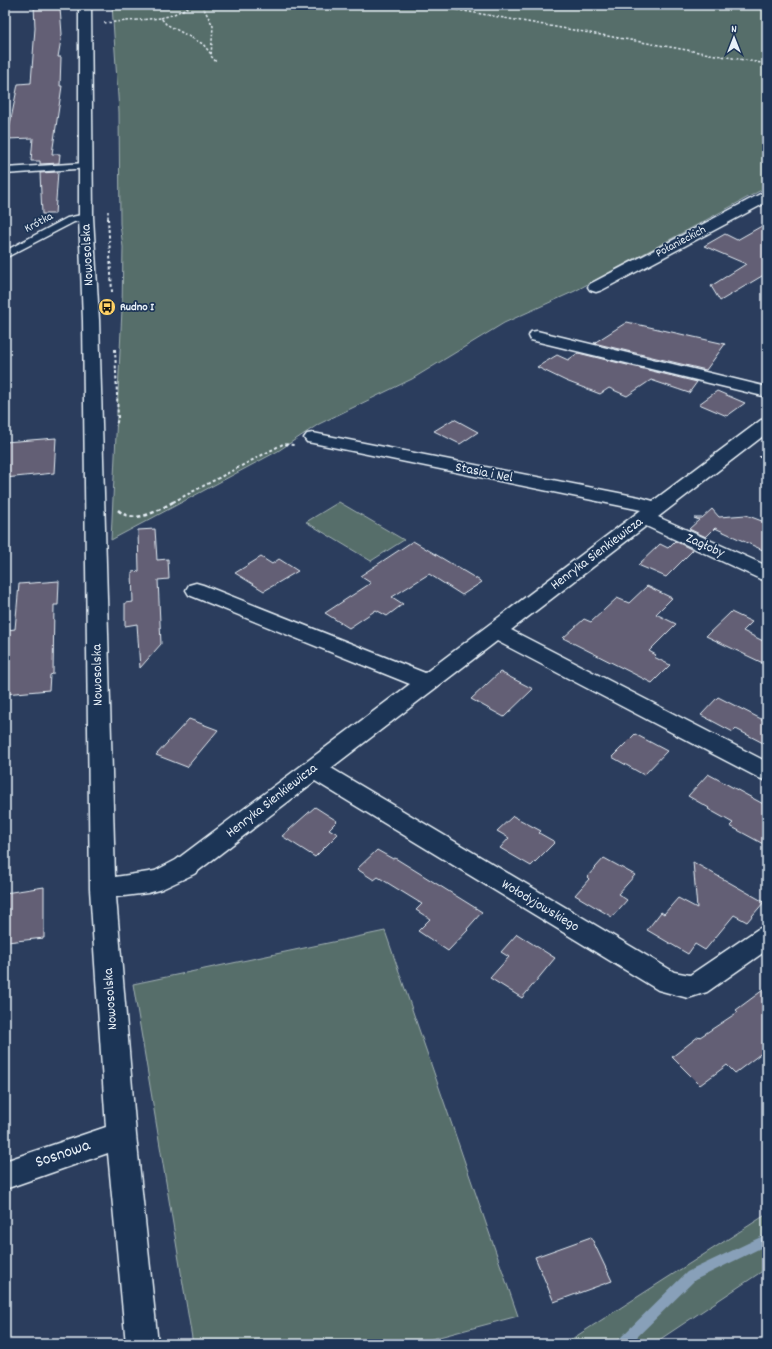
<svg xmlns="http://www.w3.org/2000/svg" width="772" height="1349" viewBox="0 0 772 1349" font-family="Dekko,sans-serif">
  <rect width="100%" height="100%" fill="#2b3d5d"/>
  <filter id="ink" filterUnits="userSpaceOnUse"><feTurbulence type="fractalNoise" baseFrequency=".025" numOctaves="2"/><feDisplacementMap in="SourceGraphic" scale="8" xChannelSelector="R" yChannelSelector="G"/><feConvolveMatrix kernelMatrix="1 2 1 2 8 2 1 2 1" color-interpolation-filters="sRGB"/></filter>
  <g filter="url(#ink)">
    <g fill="#576e6b" stroke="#a0b0b2">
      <path d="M 112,5 L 767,5 L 767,187 L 575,291 L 504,323 L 412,379 L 319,424 L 278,451 L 111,540 L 122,309 L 123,247 L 120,224 L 119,112 Z"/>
      <path d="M 339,502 L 404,540 L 371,561 L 306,522 Z"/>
      <path d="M 385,931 L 518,1316 L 413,1344 L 193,1344 L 133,984 Z"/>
      <path d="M 767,1214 L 767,1268 L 653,1344 L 564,1344 Z"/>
    </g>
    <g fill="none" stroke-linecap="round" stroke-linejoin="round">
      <path fill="#88a0b9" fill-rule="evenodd" d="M 767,1234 L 767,1245 L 695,1280 L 630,1344 L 616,1344 L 618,1340 L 687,1272 Z"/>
    </g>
    <g fill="#645f74" stroke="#e8f1f8">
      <path d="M 34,5 L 54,5 L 54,8 L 60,8 L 62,34 L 58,57 L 61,57 L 60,86 L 62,86 L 52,154 L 60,154 L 59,163 L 40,164 L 40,161 L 31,161 L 33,138 L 7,139 L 18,84 L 31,83 L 35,28 Z"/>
      <path d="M 58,172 L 55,214 L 42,214 L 40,173 Z"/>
      <path d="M 767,223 L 767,273 L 720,301 L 711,286 L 746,264 L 704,246 L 725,234 L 737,240 Z"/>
      <path d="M 627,322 L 725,344 L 706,370 L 594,343 Z"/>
      <path d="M 578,353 L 697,382 L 689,393 L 651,380 L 627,396 L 609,388 L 600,394 L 566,381 L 537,367 L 557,355 L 568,360 Z"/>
      <path d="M 717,391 L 745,403 L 727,416 L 699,404 Z"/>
      <path d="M 454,419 L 478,432 L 460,444 L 434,431 Z"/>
      <path d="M 56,438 L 54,473 L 5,478 L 5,442 Z"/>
      <path d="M 712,509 L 719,517 L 746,515 L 767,523 L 767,552 L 715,528 L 706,537 L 689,529 L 699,520 L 694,518 L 702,518 Z"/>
      <path d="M 155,529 L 157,560 L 168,559 L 169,579 L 158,580 L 161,644 L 140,668 L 137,624 L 125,626 L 125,603 L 133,602 L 132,572 L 139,571 L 138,530 Z"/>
      <path d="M 413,541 L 482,582 L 462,595 L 429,574 L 392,597 L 403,604 L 387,616 L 376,610 L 349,628 L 325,613 L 371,583 L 360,576 Z"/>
      <path d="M 675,541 L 693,550 L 666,577 L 638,565 L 660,544 L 668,548 Z"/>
      <path d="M 261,557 L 272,564 L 279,559 L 298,571 L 264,591 L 235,573 Z"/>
      <path d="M 59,581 L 58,605 L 54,605 L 53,674 L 50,675 L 49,690 L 5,694 L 8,630 L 15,629 L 19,584 Z"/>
      <path d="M 647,586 L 672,598 L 656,614 L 676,624 L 649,651 L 656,655 L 654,657 L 670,665 L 652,683 L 563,638 L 584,619 L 591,622 L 617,598 L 629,603 Z"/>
      <path d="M 731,612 L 752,622 L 743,631 L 767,643 L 767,665 L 706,636 Z"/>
      <path d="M 500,672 L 533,689 L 504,717 L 471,699 Z"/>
      <path d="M 718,697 L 767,722 L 767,745 L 736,729 L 733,732 L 701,715 Z"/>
      <path d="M 189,719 L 218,730 L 187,767 L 156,755 Z"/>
      <path d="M 635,734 L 667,751 L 644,775 L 612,757 Z"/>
      <path d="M 708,774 L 767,806 L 767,846 L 730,826 L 733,823 L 708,809 L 709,808 L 688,796 Z"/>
      <path d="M 315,807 L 337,821 L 329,829 L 338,834 L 315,857 L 282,836 Z"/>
      <path d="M 513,816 L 541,831 L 539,833 L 555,842 L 531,866 L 500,848 L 509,838 L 497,831 Z"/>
      <path d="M 377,850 L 393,859 L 395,858 L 482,912 L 467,929 L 468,930 L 448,951 L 418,931 L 430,919 L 416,910 L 422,904 L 378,877 L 374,880 L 357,869 Z"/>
      <path d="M 604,858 L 635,875 L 618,894 L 627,900 L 612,917 L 575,895 L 589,879 L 587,877 Z"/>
      <path d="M 693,862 L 764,902 L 747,922 L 734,915 L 705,950 L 695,944 L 688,954 L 647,930 L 661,912 L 664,914 L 678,898 L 697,908 Z"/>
      <path d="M 44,887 L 44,938 L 7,942 L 8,914 L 5,914 L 5,893 Z"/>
      <path d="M 517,934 L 555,958 L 522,998 L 490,978 L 509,957 L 501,952 Z"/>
      <path d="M 767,987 L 767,1049 L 735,1073 L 727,1065 L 700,1085 L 672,1057 L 699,1036 L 700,1037 L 738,1012 L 736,1010 Z"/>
      <path d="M 591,1237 L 612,1281 L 554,1302 L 535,1257 Z"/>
    </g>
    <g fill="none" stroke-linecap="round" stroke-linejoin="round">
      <defs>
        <g id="lane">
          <path d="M 86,163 L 89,164 L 91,166 L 89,168 L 5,174 L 5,168 Z"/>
          <path d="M 86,214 L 91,217 L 90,219 L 74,222 L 5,258 L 5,251 L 67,218 Z"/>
        </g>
        <g id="street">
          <path d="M 79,5 L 91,5 L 93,217 L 99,320 L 115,877 L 155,871 L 176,860 L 410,684 L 189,595 L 186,590 L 189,585 L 196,583 L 203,585 L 425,673 L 641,510 L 313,443 L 307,442 L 304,438 L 307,434 L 313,433 L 639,497 L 653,501 L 761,420 L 767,419 L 767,433 L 658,517 L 767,566 L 767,580 L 760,579 L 646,526 L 511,630 L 767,762 L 767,781 L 759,778 L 497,641 L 331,768 L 674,972 L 690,975 L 758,929 L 767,925 L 767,950 L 707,992 L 688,998 L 658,990 L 315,781 L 194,874 L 162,889 L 148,893 L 116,897 L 136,1135 L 158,1344 L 126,1344 L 108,1153 L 5,1189 L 5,1161 L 106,1127 L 90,889 L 83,320 L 79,217 Z"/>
          <path d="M 767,192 L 767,202 L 602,290 L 596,292 L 590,290 L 588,287 L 590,284 L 762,193 Z"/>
          <path d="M 537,331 L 767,387 L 767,397 L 531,340 L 529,336 L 531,332 Z"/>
        </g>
      </defs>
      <use href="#lane" stroke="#e8f1f8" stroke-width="3"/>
      <use href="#street" stroke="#e8f1f8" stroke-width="3"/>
      <g stroke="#e8f1f8" stroke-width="1.5" stroke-dasharray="2.5 2" stroke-linecap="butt">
        <path d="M 202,5 L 213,26 L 211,56 L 217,63"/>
        <path d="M 430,5 L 767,64"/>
        <path d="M 161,18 L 172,15 L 193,5"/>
        <path d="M 104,23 L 161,18 L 166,24 L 203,44 L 211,54"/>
        <path d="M 108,211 L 108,219"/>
      </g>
      <g stroke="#e8f1f8" stroke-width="2" stroke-dasharray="3 2.5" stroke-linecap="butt">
        <path d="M 108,218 L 112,292"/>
        <path d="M 115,349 L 118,418 L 116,426"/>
        <path d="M 759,457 L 767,457"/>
        <path d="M 173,502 L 283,444 L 294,445"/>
      </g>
      <path stroke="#e8f1f8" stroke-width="2.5" stroke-dasharray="4 3" stroke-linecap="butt" d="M 118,510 C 136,526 158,510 175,501"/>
      <use href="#lane" fill="#1d3557" fill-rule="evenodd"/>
      <use href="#street" fill="#1d3557" fill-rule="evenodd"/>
    </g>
  </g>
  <defs>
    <symbol id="bus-disc" viewBox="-11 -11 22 22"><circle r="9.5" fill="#ffd166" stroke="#1d3557"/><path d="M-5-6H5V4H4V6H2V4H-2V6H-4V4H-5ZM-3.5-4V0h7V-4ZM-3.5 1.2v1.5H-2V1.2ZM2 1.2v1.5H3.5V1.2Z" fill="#111"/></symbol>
  </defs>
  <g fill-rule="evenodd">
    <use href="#bus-disc" x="97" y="297" width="20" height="20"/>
  </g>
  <g text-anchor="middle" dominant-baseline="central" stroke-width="3.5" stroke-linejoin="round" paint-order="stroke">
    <g font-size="12" fill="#e8f1f8" stroke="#1d3557">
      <text transform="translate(39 223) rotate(-28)">Krótka</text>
      <text transform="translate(681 242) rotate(-28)">Połanieckich</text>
    </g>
    <g font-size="12" font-weight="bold" fill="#e8f1f8" stroke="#1d3557" text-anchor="start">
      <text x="120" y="307">Rudno I</text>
    </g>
    <g font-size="14" fill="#e8f1f8" stroke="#1d3557">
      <text transform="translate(88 255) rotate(-93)">Nowosolska</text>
      <text transform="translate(484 473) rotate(11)">Stasia i Nel</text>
      <text transform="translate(705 546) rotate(24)">Zagłoby</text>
      <text transform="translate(597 554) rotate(-37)">Henryka Sienkiewicza</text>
      <text transform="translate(98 675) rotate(-91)">Nowosolska</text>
      <text transform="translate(272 801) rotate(-38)">Henryka Sienkiewicza</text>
      <text transform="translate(540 906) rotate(31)">Wołodyjowskiego</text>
      <text transform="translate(111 999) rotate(-94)">Nowosolska</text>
    </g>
    <g font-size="17" fill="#e8f1f8" stroke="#1d3557">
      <text transform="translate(63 1155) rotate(-19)">Sosnowa</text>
    </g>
  </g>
  <rect width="772" height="1349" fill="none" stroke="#1d3557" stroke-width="20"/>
  <rect x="10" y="10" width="752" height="1329" fill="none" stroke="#e8f1f8" stroke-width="1.5" filter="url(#ink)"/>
  <g transform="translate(734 38)" stroke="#1d3557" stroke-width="3" paint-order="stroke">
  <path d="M0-3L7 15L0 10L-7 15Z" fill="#e8f1f8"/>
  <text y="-6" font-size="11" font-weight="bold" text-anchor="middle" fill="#e8f1f8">N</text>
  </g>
</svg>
